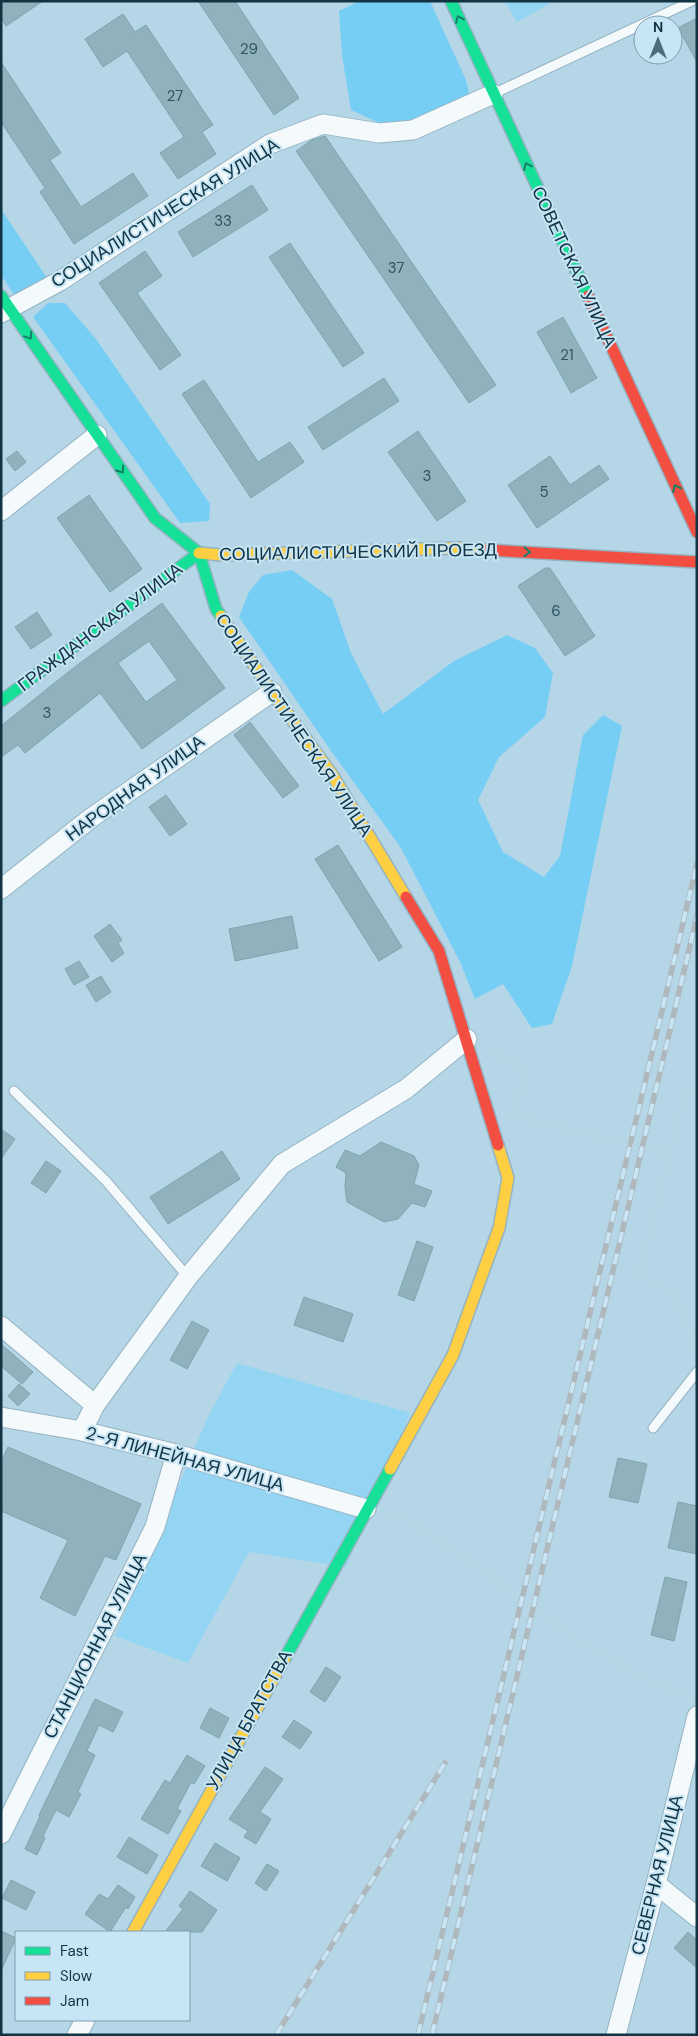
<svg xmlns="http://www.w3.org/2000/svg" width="698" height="2036" viewBox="0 0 698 2036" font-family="'DM Sans',sans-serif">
  <rect width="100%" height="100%" fill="#b4d6e7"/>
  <g fill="#94d5f4">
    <path d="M 505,1 L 554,1 L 517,22 Z"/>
    <path d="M 237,1363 L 410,1413 L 346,1567 L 249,1552 L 188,1663 L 115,1636 L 208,1417 Z"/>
  </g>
  <g fill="#77cef4">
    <path d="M 360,1 L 430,1 L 466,80 L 470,97 L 421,119 L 386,126 L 351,110 L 342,55 L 339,11 Z"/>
    <path d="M 1,209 L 49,281 L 17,299 L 1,275 Z"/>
    <path d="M 48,303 L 65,303 L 96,339 L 210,504 L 209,521 L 180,523 L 33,317 Z"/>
    <path d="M 292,570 L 332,599 L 351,653 L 383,714 L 454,661 L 507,635 L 535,648 L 553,673 L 545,717 L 499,757 L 478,800 L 503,852 L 544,877 L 560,856 L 583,735 L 603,715 L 622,726 L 572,966 L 552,1024 L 532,1028 L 503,984 L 475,999 L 460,962 L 401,848 L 329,748 L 239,617 L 249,592 L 263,575 Z"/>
  </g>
  <g fill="#90b2bd" stroke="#80a3ae" fill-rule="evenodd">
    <path d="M 1,1 L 43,1 L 6,26 L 1,18 Z"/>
    <path d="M 198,1 L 235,1 L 299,98 L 274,115 Z"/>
    <path d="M 123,14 L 135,32 L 146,25 L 213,125 L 202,132 L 216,154 L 178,179 L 160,153 L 184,137 L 127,51 L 103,67 L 85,39 Z"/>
    <path d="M 697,18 L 697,62 L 678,28 Z"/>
    <path d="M 1,62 L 61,153 L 50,160 L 81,207 L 133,173 L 148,196 L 74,244 L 40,192 L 45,188 L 1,122 Z"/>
    <path d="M 325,136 L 496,385 L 469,403 L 296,151 L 312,140 Z"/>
    <path d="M 252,185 L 268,210 L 193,257 L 178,232 Z"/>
    <path d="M 290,243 L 364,353 L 343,367 L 269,257 Z"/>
    <path d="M 145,251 L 162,276 L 137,293 L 181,355 L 160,370 L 99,283 Z"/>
    <path d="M 563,317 L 597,378 L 571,393 L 537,332 Z"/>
    <path d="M 384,378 L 399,401 L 323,450 L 308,427 Z"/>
    <path d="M 204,380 L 258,462 L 290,442 L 304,462 L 251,498 L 182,394 Z"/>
    <path d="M 418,431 L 466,501 L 437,521 L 388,452 Z"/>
    <path d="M 17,451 L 26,462 L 15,471 L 6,459 Z"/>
    <path d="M 550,456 L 570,485 L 599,465 L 609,479 L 537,528 L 508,485 Z"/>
    <path d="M 89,495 L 142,569 L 110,592 L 57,518 Z"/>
    <path d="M 545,568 L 550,568 L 595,636 L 565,656 L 518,586 Z"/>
    <path d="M 162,603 L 225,688 L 142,749 L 100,693 L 25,753 L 18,745 L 1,757 L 1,726 L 72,669 ZM 149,641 L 177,680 L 146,702 L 118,663 Z"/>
    <path d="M 37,612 L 52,635 L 31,649 L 15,627 Z"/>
    <path d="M 250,722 L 299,786 L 283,798 L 234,735 Z"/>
    <path d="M 166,795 L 187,824 L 170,836 L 149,807 Z"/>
    <path d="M 338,845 L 402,947 L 379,961 L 315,859 Z"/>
    <path d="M 292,916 L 298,948 L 235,961 L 229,929 Z"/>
    <path d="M 110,924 L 122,940 L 118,943 L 124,953 L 112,962 L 94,936 Z"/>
    <path d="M 79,961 L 89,977 L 74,985 L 65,969 Z"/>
    <path d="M 101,976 L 111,992 L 96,1002 L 86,985 Z"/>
    <path d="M 1,1129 L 15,1139 L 1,1159 Z"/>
    <path d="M 381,1142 L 414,1156 L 419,1165 L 414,1184 L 432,1191 L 425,1207 L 412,1203 L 398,1219 L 384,1222 L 347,1202 L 345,1187 L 346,1173 L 336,1167 L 345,1150 L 360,1156 Z"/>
    <path d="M 222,1151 L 240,1179 L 168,1224 L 150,1197 Z"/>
    <path d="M 46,1161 L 61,1171 L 46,1193 L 31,1183 Z"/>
    <path d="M 417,1241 L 433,1247 L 414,1301 L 398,1295 Z"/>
    <path d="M 304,1297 L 353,1314 L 343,1342 L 294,1325 Z"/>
    <path d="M 192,1321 L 209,1330 L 187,1369 L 170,1360 Z"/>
    <path d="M 1,1344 L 33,1372 L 22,1384 L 1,1366 Z"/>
    <path d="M 19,1384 L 30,1394 L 18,1406 L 8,1396 Z"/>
    <path d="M 8,1447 L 141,1504 L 116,1560 L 105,1556 L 75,1616 L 40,1598 L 68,1540 L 1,1511 L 1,1462 Z"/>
    <path d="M 618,1458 L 647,1464 L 638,1503 L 609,1497 Z"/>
    <path d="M 678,1502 L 697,1506 L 697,1554 L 668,1548 Z"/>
    <path d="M 665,1577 L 687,1582 L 674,1641 L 651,1635 Z"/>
    <path d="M 326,1667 L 341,1677 L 325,1702 L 310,1692 Z"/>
    <path d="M 95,1699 L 123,1712 L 113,1732 L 99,1725 L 87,1751 L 95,1755 L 78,1792 L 81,1794 L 69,1817 L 56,1810 L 43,1836 L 45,1838 L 37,1855 L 25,1849 L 40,1816 L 39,1815 Z"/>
    <path d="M 210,1708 L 229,1718 L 219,1738 L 200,1728 Z"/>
    <path d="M 294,1720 L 312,1732 L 300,1749 L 282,1737 Z"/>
    <path d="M 187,1755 L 205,1766 L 194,1784 L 191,1782 L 177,1809 L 181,1811 L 168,1834 L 141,1819 L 165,1780 L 170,1783 Z"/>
    <path d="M 265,1767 L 283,1779 L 260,1812 L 271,1819 L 256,1844 L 244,1837 L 248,1831 L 229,1819 Z"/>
    <path d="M 129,1837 L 158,1855 L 147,1874 L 117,1857 Z"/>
    <path d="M 215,1843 L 240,1858 L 227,1881 L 201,1866 Z"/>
    <path d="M 267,1864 L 279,1871 L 266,1891 L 255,1883 Z"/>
    <path d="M 11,1880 L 35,1892 L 26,1910 L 2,1898 Z"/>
    <path d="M 118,1885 L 135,1897 L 128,1909 L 126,1907 L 110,1932 L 85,1914 L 99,1894 L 108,1899 Z"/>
    <path d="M 190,1891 L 217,1910 L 202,1932 L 165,1932 L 183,1909 L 179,1906 Z"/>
    <path d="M 1,1931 L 16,1938 L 1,1971 Z"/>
    <path d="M 688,1932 L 697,1940 L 697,1968 L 674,1948 Z"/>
  </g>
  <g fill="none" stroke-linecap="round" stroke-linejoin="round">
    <defs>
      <g id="lane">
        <path d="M 495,93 L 692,1"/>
        <path d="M 14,1091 L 106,1181 L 188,1277"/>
        <path d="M 653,1428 L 697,1372"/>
      </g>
      <g id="street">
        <path d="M 1,313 L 60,281 L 270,144 L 323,124 L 379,133 L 413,130 L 493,94"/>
        <path d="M 1,511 L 97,435"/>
        <path d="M 1,889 L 91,818 L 272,692"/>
        <path d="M 1,1326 L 95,1405"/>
        <path d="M 1,1417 L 82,1431 L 176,1454 L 366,1509"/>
        <path d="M 82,1431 L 95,1405 L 188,1277 L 282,1164 L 406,1089 L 467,1039"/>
        <path d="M 1,1834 L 155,1527 L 176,1454"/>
        <path d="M 656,1884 L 697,1917"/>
        <path d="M 77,2035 L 85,2020"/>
        <path d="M 616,2035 L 656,1884 L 697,1716"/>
      </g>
      <g id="fast">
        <path d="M 451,1 L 588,296"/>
        <path d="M 1,296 L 155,518 L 199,553 L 216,609 L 221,616"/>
        <path d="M 1,701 L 199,553"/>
        <path d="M 285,1658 L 390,1469"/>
      </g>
      <g id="slow">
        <path d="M 199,553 L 222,555 L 458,548 L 488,550"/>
        <path d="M 221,616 L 272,692 L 333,776 L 406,897"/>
        <path d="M 390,1469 L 453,1355 L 499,1228 L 508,1178 L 498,1145"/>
        <path d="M 133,1932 L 285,1658"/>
      </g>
      <g id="jam">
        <path d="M 588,296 L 697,532"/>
        <path d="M 488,550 L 697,562"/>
        <path d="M 406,897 L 439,951 L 498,1145"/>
      </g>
    </defs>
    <use href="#lane" stroke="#95b3c2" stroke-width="11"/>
    <use href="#street" stroke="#95b3c2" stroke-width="21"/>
    <use href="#fast" stroke="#95b3c2" stroke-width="14"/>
    <use href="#slow" stroke="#95b3c2" stroke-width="14"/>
    <use href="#jam" stroke="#95b3c2" stroke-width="14"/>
    <g stroke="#cbd6db" stroke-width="2.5" stroke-dasharray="1 4" stroke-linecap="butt">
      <path d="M 1,207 L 50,269"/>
      <path d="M 490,1051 L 529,1070 L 511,1115"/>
      <path d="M 697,1094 L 686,1091 L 681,1107 L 651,1230 L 638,1273 L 672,1292 L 688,1325 L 697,1360"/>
      <path d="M 387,1514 L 405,1518 L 472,1563 L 578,1641 L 649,1680 L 693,1699"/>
    </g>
    <use href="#lane" stroke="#f4f9fb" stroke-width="9"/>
    <use href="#street" stroke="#f4f9fb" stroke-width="19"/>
    <use href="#fast" stroke="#16e098" stroke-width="11"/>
    <use href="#slow" stroke="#ffcf43" stroke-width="11"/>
    <use href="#jam" stroke="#f24e42" stroke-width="11"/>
    <defs>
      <g id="rail">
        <path d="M 276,2035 L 445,1763"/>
        <path d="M 418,2035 L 697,864"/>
        <path d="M 432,2035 L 697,916"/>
      </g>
    </defs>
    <use href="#rail" stroke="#afb8bd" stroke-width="5.5"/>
    <use href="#rail" stroke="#c7e5f5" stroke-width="4" stroke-dasharray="11" stroke-linecap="butt"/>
    <path stroke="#cbd6db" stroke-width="2.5" stroke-dasharray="1 4" stroke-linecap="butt" d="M 511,1115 L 669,1154"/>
  </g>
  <defs><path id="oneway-chevron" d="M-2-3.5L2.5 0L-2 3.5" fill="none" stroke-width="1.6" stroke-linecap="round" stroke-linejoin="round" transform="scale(1.25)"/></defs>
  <g stroke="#138169">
    <use href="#oneway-chevron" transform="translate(459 19) rotate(-114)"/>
    <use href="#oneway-chevron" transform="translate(527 166) rotate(-115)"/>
    <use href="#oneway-chevron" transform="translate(29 336) rotate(56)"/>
    <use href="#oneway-chevron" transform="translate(121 470) rotate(55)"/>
    <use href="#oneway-chevron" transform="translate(676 488) rotate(-115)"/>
    <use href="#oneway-chevron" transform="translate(527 552) rotate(3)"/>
  </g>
  <g text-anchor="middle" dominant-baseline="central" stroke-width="4" stroke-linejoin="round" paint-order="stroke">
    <g font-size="15" fill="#315361">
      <text x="249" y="49">29</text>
      <text x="175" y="96">27</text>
      <text x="223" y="221">33</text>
      <text x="396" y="268">37</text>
      <text x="567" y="355">21</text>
      <text x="427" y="476">3</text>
      <text x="544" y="492">5</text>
      <text x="556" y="611">6</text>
      <text x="47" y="713">3</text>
    </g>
    <g font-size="18" fill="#113342" stroke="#c7e5f5">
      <text transform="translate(165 213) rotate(-32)">СОЦИАЛИСТИЧЕСКАЯ УЛИЦА</text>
      <text transform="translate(574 267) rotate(65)">СОВЕТСКАЯ УЛИЦА</text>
      <text transform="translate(358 552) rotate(-1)">СОЦИАЛИСТИЧЕСКИЙ ПРОЕЗД</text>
      <text transform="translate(100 627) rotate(-37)">ГРАЖДАНСКАЯ УЛИЦА</text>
      <text transform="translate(294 725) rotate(56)">СОЦИАЛИСТИЧЕСКАЯ УЛИЦА</text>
      <text transform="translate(135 788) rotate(-36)">НАРОДНАЯ УЛИЦА</text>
      <text transform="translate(185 1459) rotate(15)">2-Я ЛИНЕЙНАЯ УЛИЦА</text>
      <text transform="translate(95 1646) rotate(-63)">СТАНЦИОННАЯ УЛИЦА</text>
      <text transform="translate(249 1720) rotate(-61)">УЛИЦА БРАТСТВА</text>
      <text transform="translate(657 1875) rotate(-76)">СЕВЕРНАЯ УЛИЦА</text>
    </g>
  </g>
  <rect width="698" height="2036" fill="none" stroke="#113342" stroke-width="5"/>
  <rect x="15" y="1931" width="175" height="90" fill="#c7e5f5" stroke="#7e9ead"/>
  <rect x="25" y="1947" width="25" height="8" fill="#16e098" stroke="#7e9ead"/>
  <text x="60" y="1956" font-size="15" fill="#113342">Fast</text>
  <rect x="25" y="1972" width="25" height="8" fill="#ffcf43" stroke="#7e9ead"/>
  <text x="60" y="1981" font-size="15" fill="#113342">Slow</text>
  <rect x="25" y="1997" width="25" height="8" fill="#f24e42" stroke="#7e9ead"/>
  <text x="60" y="2006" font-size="15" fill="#113342">Jam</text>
  <g transform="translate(658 40)"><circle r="24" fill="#c7e5f5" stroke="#7e9ead"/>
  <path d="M0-4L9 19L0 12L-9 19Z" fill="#4a6c7c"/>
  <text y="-8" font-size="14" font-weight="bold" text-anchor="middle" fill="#113342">N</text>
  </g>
</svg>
